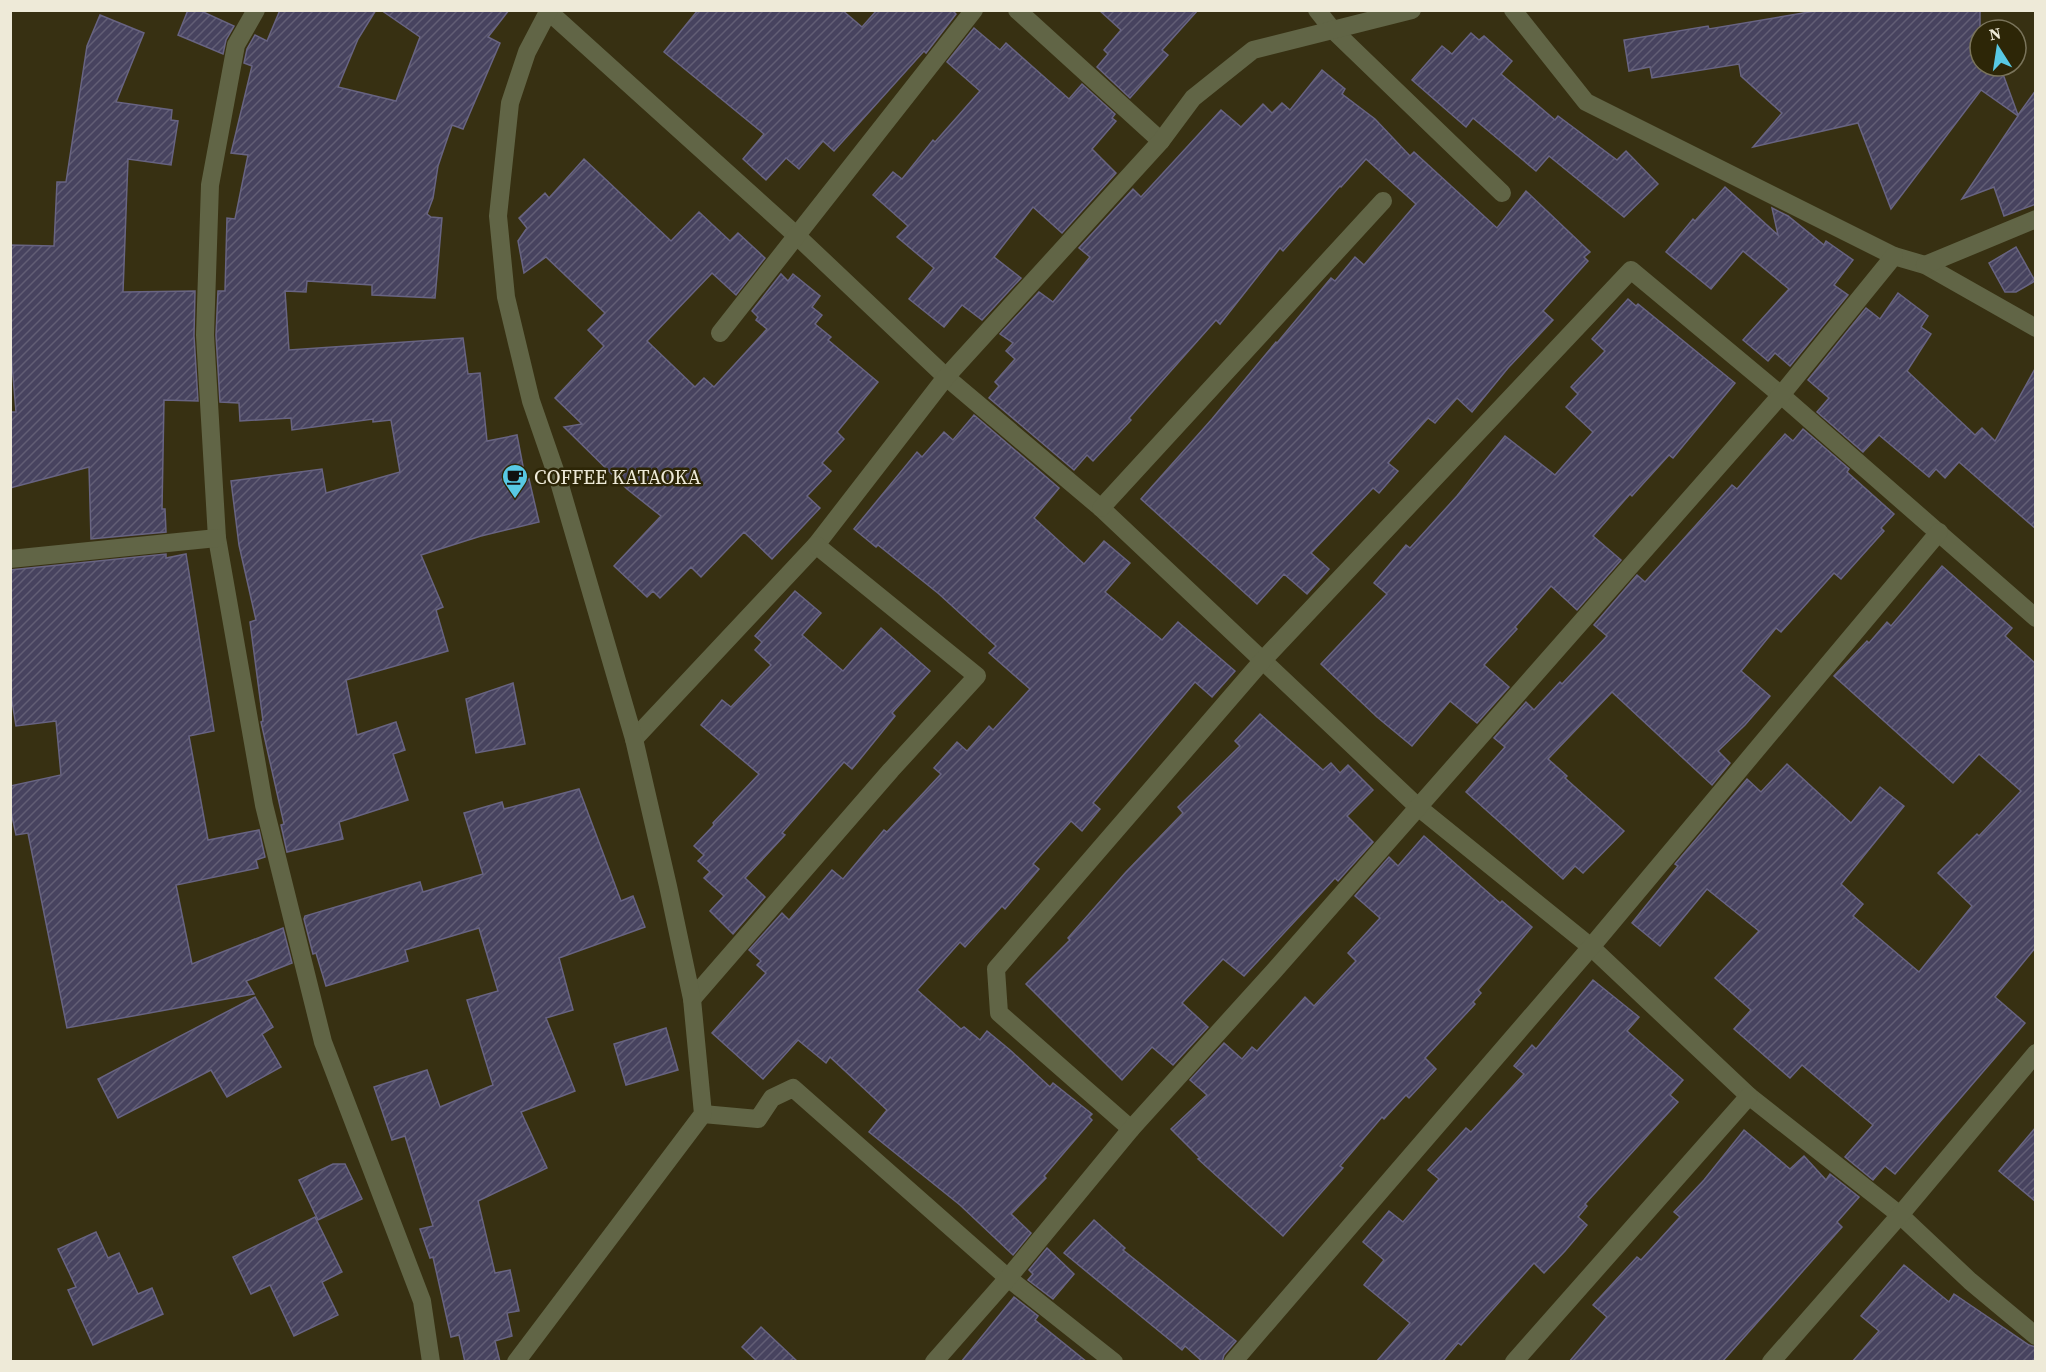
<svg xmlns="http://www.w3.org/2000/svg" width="2046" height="1372" viewBox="0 0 2046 1372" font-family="'Source Serif 4',serif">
  <defs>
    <pattern id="building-hatch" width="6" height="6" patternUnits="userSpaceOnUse" patternTransform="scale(1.5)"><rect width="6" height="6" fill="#47435f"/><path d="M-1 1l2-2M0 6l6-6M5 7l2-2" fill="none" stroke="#625e75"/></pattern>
  </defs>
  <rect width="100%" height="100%" fill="#373012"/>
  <g fill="url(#building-hatch)" stroke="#686482" stroke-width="1.5">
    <path d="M 188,10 L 199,10 L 234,26 L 226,40 L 223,54 L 178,35 Z"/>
    <path d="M 280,10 L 376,10 L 358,39 L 338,87 L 396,101 L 420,37 L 381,10 L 509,10 L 488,37 L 500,43 L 463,129 L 452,125 L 438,166 L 433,198 L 427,214 L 431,217 L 442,218 L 435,298 L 372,295 L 372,285 L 307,281 L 306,292 L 285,291 L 289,350 L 463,338 L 468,374 L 480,373 L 487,441 L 517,435 L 526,482 L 529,479 L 539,522 L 481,536 L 421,555 L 443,607 L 436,610 L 448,651 L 346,680 L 357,735 L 396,722 L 405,750 L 393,754 L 408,800 L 339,822 L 343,839 L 287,852 L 281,825 L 284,824 L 261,722 L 263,721 L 250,622 L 256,620 L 239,545 L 231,481 L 322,469 L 326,493 L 400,472 L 391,420 L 373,422 L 373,419 L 292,430 L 291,418 L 240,421 L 239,403 L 220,402 L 216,335 L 218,291 L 225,291 L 227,218 L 235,219 L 248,155 L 231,153 L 252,66 L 244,63 L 247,49 L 255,35 L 267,41 Z"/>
    <path d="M 698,10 L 842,10 L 862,27 L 877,10 L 952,10 L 956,14 L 926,53 L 924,51 L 834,151 L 823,141 L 799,169 L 786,158 L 766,180 L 743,159 L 764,134 L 664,52 Z"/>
    <path d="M 1099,10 L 1198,10 L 1162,50 L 1168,55 L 1130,98 L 1097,67 L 1108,54 L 1104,50 L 1121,30 Z"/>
    <path d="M 1821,10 L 1980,10 L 1980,66 L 2000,66 L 2018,115 L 2036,90 L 2036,204 L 2004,216 L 1994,187 L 1962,199 L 2018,116 L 1981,90 L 1891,209 L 1858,123 L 1753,147 L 1782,113 L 1741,76 L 1739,64 L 1652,78 L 1650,67 L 1629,71 L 1624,40 L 1708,26 L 1709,29 Z"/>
    <path d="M 100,15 L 144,33 L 116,102 L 172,110 L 171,120 L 178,121 L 171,165 L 128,159 L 123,292 L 195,291 L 194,336 L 198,401 L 164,400 L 162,509 L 165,509 L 166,532 L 91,539 L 89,467 L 10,488 L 10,412 L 16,412 L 10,341 L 10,245 L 54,246 L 57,182 L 66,182 L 87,46 Z"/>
    <path d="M 974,28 L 1000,50 L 1006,43 L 1069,99 L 1082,84 L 1115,114 L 1112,118 L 1116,121 L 1092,149 L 1116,173 L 1062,233 L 1033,207 L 994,257 L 1021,278 L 982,320 L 962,305 L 944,327 L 909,299 L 934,268 L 897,237 L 908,226 L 873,195 L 893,172 L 902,179 L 933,140 L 935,142 L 980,91 L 947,62 Z"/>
    <path d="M 1471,33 L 1479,40 L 1484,36 L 1512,61 L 1501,74 L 1555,120 L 1558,116 L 1617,160 L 1626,151 L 1658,184 L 1624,217 L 1549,156 L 1536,171 L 1473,118 L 1466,127 L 1412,80 L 1442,46 L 1452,54 Z"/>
    <path d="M 1322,70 L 1345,89 L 1342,94 L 1375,119 L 1410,156 L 1414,152 L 1497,228 L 1526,191 L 1590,252 L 1584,257 L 1588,261 L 1543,311 L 1553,320 L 1508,368 L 1472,412 L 1457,398 L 1435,423 L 1428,418 L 1388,463 L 1398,471 L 1379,493 L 1373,488 L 1311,553 L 1329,569 L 1307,594 L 1284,574 L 1257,604 L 1141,499 L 1212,419 L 1276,342 L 1277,343 L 1331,278 L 1335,281 L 1355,257 L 1364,265 L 1416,204 L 1366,159 L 1341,187 L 1340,186 L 1283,251 L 1280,248 L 1220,324 L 1216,320 L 1129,418 L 1131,420 L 1093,461 L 1087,455 L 1074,470 L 989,398 L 999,386 L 995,382 L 1015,359 L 1006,351 L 1013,343 L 1000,334 L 1039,292 L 1053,302 L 1090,257 L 1079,248 L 1133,189 L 1141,197 L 1221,110 L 1241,127 L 1263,104 L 1272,113 L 1282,103 L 1290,110 Z"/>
    <path d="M 584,159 L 671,241 L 699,212 L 730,241 L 738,233 L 765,258 L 736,295 L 712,273 L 647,341 L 695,387 L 704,378 L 714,387 L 767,329 L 756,320 L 758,317 L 752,311 L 781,274 L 788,281 L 793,274 L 820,296 L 812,307 L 822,315 L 815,324 L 831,337 L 828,340 L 878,382 L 837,432 L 844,439 L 822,463 L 831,471 L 807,496 L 820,508 L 772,559 L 744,532 L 701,577 L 691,567 L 660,598 L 653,591 L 647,597 L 614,566 L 661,516 L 627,489 L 564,427 L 582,424 L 555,398 L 604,346 L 588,330 L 605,313 L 546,257 L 524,273 L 518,241 L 527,228 L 519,218 L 545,193 L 549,198 Z"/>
    <path d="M 1725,187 L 1778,235 L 1772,208 L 1788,216 L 1824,245 L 1826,241 L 1853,260 L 1834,285 L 1848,295 L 1790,366 L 1775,353 L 1768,361 L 1743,340 L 1789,289 L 1743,251 L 1711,289 L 1666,252 L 1693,219 L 1695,221 Z"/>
    <path d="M 2016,247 L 2035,281 L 2016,292 L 2005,292 L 1989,263 Z"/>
    <path d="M 1898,293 L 1928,316 L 1921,327 L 1931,334 L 1907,371 L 1975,435 L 1982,428 L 1995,441 L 2036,367 L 2036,529 L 1959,462 L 1945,478 L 1936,469 L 1929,477 L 1879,435 L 1863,452 L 1817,412 L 1829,398 L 1808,380 L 1866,308 L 1880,319 Z"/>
    <path d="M 1628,299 L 1636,306 L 1638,304 L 1735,383 L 1673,458 L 1669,455 L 1632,496 L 1630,494 L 1593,536 L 1621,560 L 1577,610 L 1551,586 L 1515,627 L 1517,629 L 1484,665 L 1509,687 L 1477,723 L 1450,701 L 1412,746 L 1377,717 L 1321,664 L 1387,594 L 1374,583 L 1406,545 L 1410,548 L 1457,496 L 1505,436 L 1555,475 L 1593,432 L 1566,407 L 1578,394 L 1571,387 L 1605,351 L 1592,339 Z"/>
    <path d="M 974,415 L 1059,488 L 1034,518 L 1084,564 L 1104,541 L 1130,563 L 1105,592 L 1162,640 L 1178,622 L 1235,671 L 1212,697 L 1195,682 L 1093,803 L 1100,809 L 1082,831 L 1071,821 L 1033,864 L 1039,869 L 1005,909 L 1002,906 L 965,947 L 960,942 L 917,990 L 961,1029 L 964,1027 L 980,1040 L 987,1031 L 1010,1050 L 1050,1087 L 1053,1083 L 1092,1114 L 1089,1117 L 1092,1120 L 1044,1176 L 1046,1178 L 1011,1214 L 1031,1233 L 1013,1255 L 960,1205 L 869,1132 L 887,1110 L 830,1057 L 826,1063 L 798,1040 L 763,1079 L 712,1033 L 766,973 L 757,965 L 761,961 L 749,950 L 782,913 L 789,920 L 832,870 L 843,879 L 884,830 L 887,832 L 941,774 L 934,768 L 957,742 L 967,751 L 989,726 L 993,730 L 1030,689 L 989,653 L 996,646 L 939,594 L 878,545 L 876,547 L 854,529 L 917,452 L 922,457 L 944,432 L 953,440 Z"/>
    <path d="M 1803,429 L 1849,469 L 1847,472 L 1894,514 L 1881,528 L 1884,531 L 1841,579 L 1834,573 L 1781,632 L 1776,628 L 1741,671 L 1770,696 L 1745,725 L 1718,751 L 1730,763 L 1712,785 L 1612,692 L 1548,759 L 1567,776 L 1565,778 L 1624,831 L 1583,873 L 1575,866 L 1563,879 L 1466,792 L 1505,747 L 1494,738 L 1526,702 L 1534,710 L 1560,682 L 1562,684 L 1607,636 L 1594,625 L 1637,575 L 1645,582 L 1732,485 L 1737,489 L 1785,434 L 1793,441 Z"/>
    <path d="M 166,554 L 166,558 L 186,554 L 214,731 L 189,736 L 208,840 L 259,830 L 265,857 L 256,860 L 258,868 L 176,885 L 192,964 L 283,928 L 292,963 L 246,981 L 254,994 L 67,1028 L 28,833 L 16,835 L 10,807 L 10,786 L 61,775 L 56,721 L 16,726 L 10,689 L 10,570 Z"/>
    <path d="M 1942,566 L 2012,628 L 2005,636 L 2036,664 L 2036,947 L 1995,997 L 2025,1023 L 1895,1174 L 1885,1166 L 1873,1180 L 1845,1157 L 1873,1125 L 1802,1065 L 1790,1078 L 1734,1029 L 1751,1010 L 1715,978 L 1759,931 L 1707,889 L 1660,946 L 1632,923 L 1678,866 L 1675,864 L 1747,779 L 1761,792 L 1787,764 L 1851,823 L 1880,787 L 1904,806 L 1841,884 L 1863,904 L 1853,916 L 1919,972 L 1972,906 L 1938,873 L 1977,834 L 1979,836 L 2021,791 L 1979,754 L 1953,783 L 1834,676 L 1867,641 L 1869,643 L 1887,622 L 1891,626 Z"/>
    <path d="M 795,591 L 821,613 L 802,635 L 843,671 L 881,628 L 930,671 L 892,713 L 895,716 L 852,769 L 844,762 L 782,833 L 785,835 L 745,878 L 765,897 L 733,934 L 710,911 L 724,896 L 704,878 L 710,872 L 698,861 L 704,855 L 694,846 L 714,825 L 713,823 L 759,774 L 701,725 L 722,700 L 731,707 L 771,665 L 755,650 L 762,642 L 755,636 Z"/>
    <path d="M 513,683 L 525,744 L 476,753 L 466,699 Z"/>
    <path d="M 1260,714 L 1323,770 L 1331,763 L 1340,773 L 1348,765 L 1373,790 L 1347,816 L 1373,842 L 1338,881 L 1335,878 L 1244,976 L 1223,959 L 1182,1003 L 1208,1027 L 1173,1065 L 1152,1047 L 1122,1080 L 1026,984 L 1070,940 L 1068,938 L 1126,872 L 1183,813 L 1178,807 L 1240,746 L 1235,741 Z"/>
    <path d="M 579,789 L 621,901 L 633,896 L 645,927 L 559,958 L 573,1010 L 546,1018 L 575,1091 L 521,1112 L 547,1168 L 478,1201 L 495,1273 L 510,1270 L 519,1311 L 507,1313 L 512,1336 L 495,1341 L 500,1362 L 465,1362 L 459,1335 L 451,1337 L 433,1257 L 430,1258 L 420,1229 L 433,1226 L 405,1136 L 392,1140 L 374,1087 L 427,1070 L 440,1107 L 493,1085 L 467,1000 L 498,991 L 479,928 L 405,950 L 408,961 L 326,986 L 316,953 L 313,954 L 304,919 L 305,916 L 420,882 L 423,892 L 483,874 L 464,813 L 502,802 L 504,809 Z"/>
    <path d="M 1424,836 L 1500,903 L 1502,901 L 1532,927 L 1478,990 L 1481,993 L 1473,1002 L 1475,1004 L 1425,1058 L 1436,1069 L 1409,1098 L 1406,1095 L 1384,1119 L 1382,1117 L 1340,1166 L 1343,1168 L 1283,1236 L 1198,1159 L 1200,1158 L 1171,1129 L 1207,1095 L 1190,1080 L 1224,1043 L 1242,1059 L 1252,1047 L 1257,1051 L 1305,997 L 1314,1006 L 1356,961 L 1348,953 L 1380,918 L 1355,896 L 1389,857 L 1398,866 Z"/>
    <path d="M 1593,980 L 1639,1017 L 1627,1031 L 1683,1080 L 1670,1095 L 1678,1102 L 1585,1204 L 1587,1206 L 1578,1217 L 1587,1225 L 1565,1251 L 1544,1273 L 1534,1263 L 1461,1345 L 1458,1343 L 1442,1362 L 1376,1362 L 1410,1323 L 1364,1285 L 1384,1260 L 1363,1242 L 1389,1211 L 1403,1222 L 1439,1179 L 1428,1170 L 1466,1128 L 1471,1132 L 1524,1074 L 1514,1066 L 1532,1045 L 1536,1049 Z"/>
    <path d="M 255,997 L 273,1027 L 262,1034 L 281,1067 L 227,1097 L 211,1070 L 118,1118 L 98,1079 Z"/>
    <path d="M 666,1028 L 678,1070 L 626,1085 L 614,1044 Z"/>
    <path d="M 2036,1127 L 2036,1202 L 1999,1171 Z"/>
    <path d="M 1744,1130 L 1790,1169 L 1804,1156 L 1826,1180 L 1830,1174 L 1859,1197 L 1837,1222 L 1842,1227 L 1722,1362 L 1569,1362 L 1607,1317 L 1593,1305 L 1637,1257 L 1641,1260 L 1680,1217 L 1674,1212 L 1704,1180 Z"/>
    <path d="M 333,1164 L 345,1164 L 362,1199 L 318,1220 L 299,1180 Z"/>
    <path d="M 315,1217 L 342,1272 L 322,1282 L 338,1315 L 294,1336 L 270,1285 L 251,1294 L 233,1257 Z"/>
    <path d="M 1094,1220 L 1125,1248 L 1123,1250 L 1236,1341 L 1224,1355 L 1222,1362 L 1203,1362 L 1185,1346 L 1182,1350 L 1064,1253 Z"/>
    <path d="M 96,1232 L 108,1258 L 119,1253 L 138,1294 L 152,1288 L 163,1314 L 93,1345 L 68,1290 L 76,1287 L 58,1249 Z"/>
    <path d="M 1047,1248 L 1074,1274 L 1053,1299 L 1028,1280 L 1033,1274 L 1029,1270 Z"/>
    <path d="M 1904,1265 L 1949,1302 L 1954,1294 L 2029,1345 L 2036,1347 L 2036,1362 L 1852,1362 L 1879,1331 L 1861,1316 Z"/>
    <path d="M 1014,1297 L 1038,1316 L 1035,1320 L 1087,1362 L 961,1362 Z"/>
    <path d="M 761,1327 L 798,1362 L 758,1362 L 742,1347 Z"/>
  </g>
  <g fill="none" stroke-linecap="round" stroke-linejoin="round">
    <g stroke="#616546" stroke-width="18">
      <path d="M 256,10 L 236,45 L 210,185 L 205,335 L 217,538 L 264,805 L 323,1042 L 422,1301 L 431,1362"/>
      <path d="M 547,10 L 797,236 L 946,377 L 1101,508 L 1418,807 L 1591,947 L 1749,1096 L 1900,1215 L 1970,1281 L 2036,1336"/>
      <path d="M 1017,10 L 1161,141"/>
      <path d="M 1317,10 L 1332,29 L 1502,193"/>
      <path d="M 1513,10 L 1586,102 L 1894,256 L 1925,265 L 2036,328"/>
      <path d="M 1925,265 L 2036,219"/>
      <path d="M 720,333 L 974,10"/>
      <path d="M 1101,508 L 1383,201"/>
      <path d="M 10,559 L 217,538"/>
      <path d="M 634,739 L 816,545 L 946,377 L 1161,141 L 1193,98 L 1253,50 L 1412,10"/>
      <path d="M 692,999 L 891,770 L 977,676 L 816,545"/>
      <path d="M 703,1114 L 758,1119 L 772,1098 L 793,1088 L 1008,1278 L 1114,1362"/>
      <path d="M 1131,1129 L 999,1013 L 996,969 L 1263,660 L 1631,270 L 1781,395 L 2036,618"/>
      <path d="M 516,1362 L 703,1114 L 692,999 L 668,886 L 634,739 L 559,482 L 531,401 L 506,297 L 498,216 L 510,103 L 527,52 L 549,10"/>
      <path d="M 934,1362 L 1008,1278 L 1131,1129 L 1274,971 L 1781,395 L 1894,256"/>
      <path d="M 1233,1362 L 1591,947 L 1939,532"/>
      <path d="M 1514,1362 L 1749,1096"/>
      <path d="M 1771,1362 L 1900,1215 L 2036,1053"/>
    </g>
  </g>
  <defs>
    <symbol id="cafe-pin" viewBox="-11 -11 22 30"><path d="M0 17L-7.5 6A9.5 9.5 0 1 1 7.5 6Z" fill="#58c9e4" stroke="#2d2607"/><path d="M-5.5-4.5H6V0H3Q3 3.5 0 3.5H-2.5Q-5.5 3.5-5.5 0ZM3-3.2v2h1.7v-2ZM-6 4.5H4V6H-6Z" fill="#111"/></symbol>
  </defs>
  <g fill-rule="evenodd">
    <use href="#cafe-pin" x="500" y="462" width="30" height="40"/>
  </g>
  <g text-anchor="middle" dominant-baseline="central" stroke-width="5" stroke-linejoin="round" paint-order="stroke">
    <g font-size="20" fill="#eeead8" stroke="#2d2607" text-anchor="start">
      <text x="534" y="477">COFFEE KATAOKA</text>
    </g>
  </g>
  <rect width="2046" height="1372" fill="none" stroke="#eeead8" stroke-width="24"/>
  <g transform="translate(1998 48) rotate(348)"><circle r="28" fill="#2d2607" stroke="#7a745b" stroke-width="1.5"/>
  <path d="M0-4.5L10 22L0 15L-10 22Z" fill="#58c9e4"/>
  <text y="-9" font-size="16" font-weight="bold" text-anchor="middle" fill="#eeead8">N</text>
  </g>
</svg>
